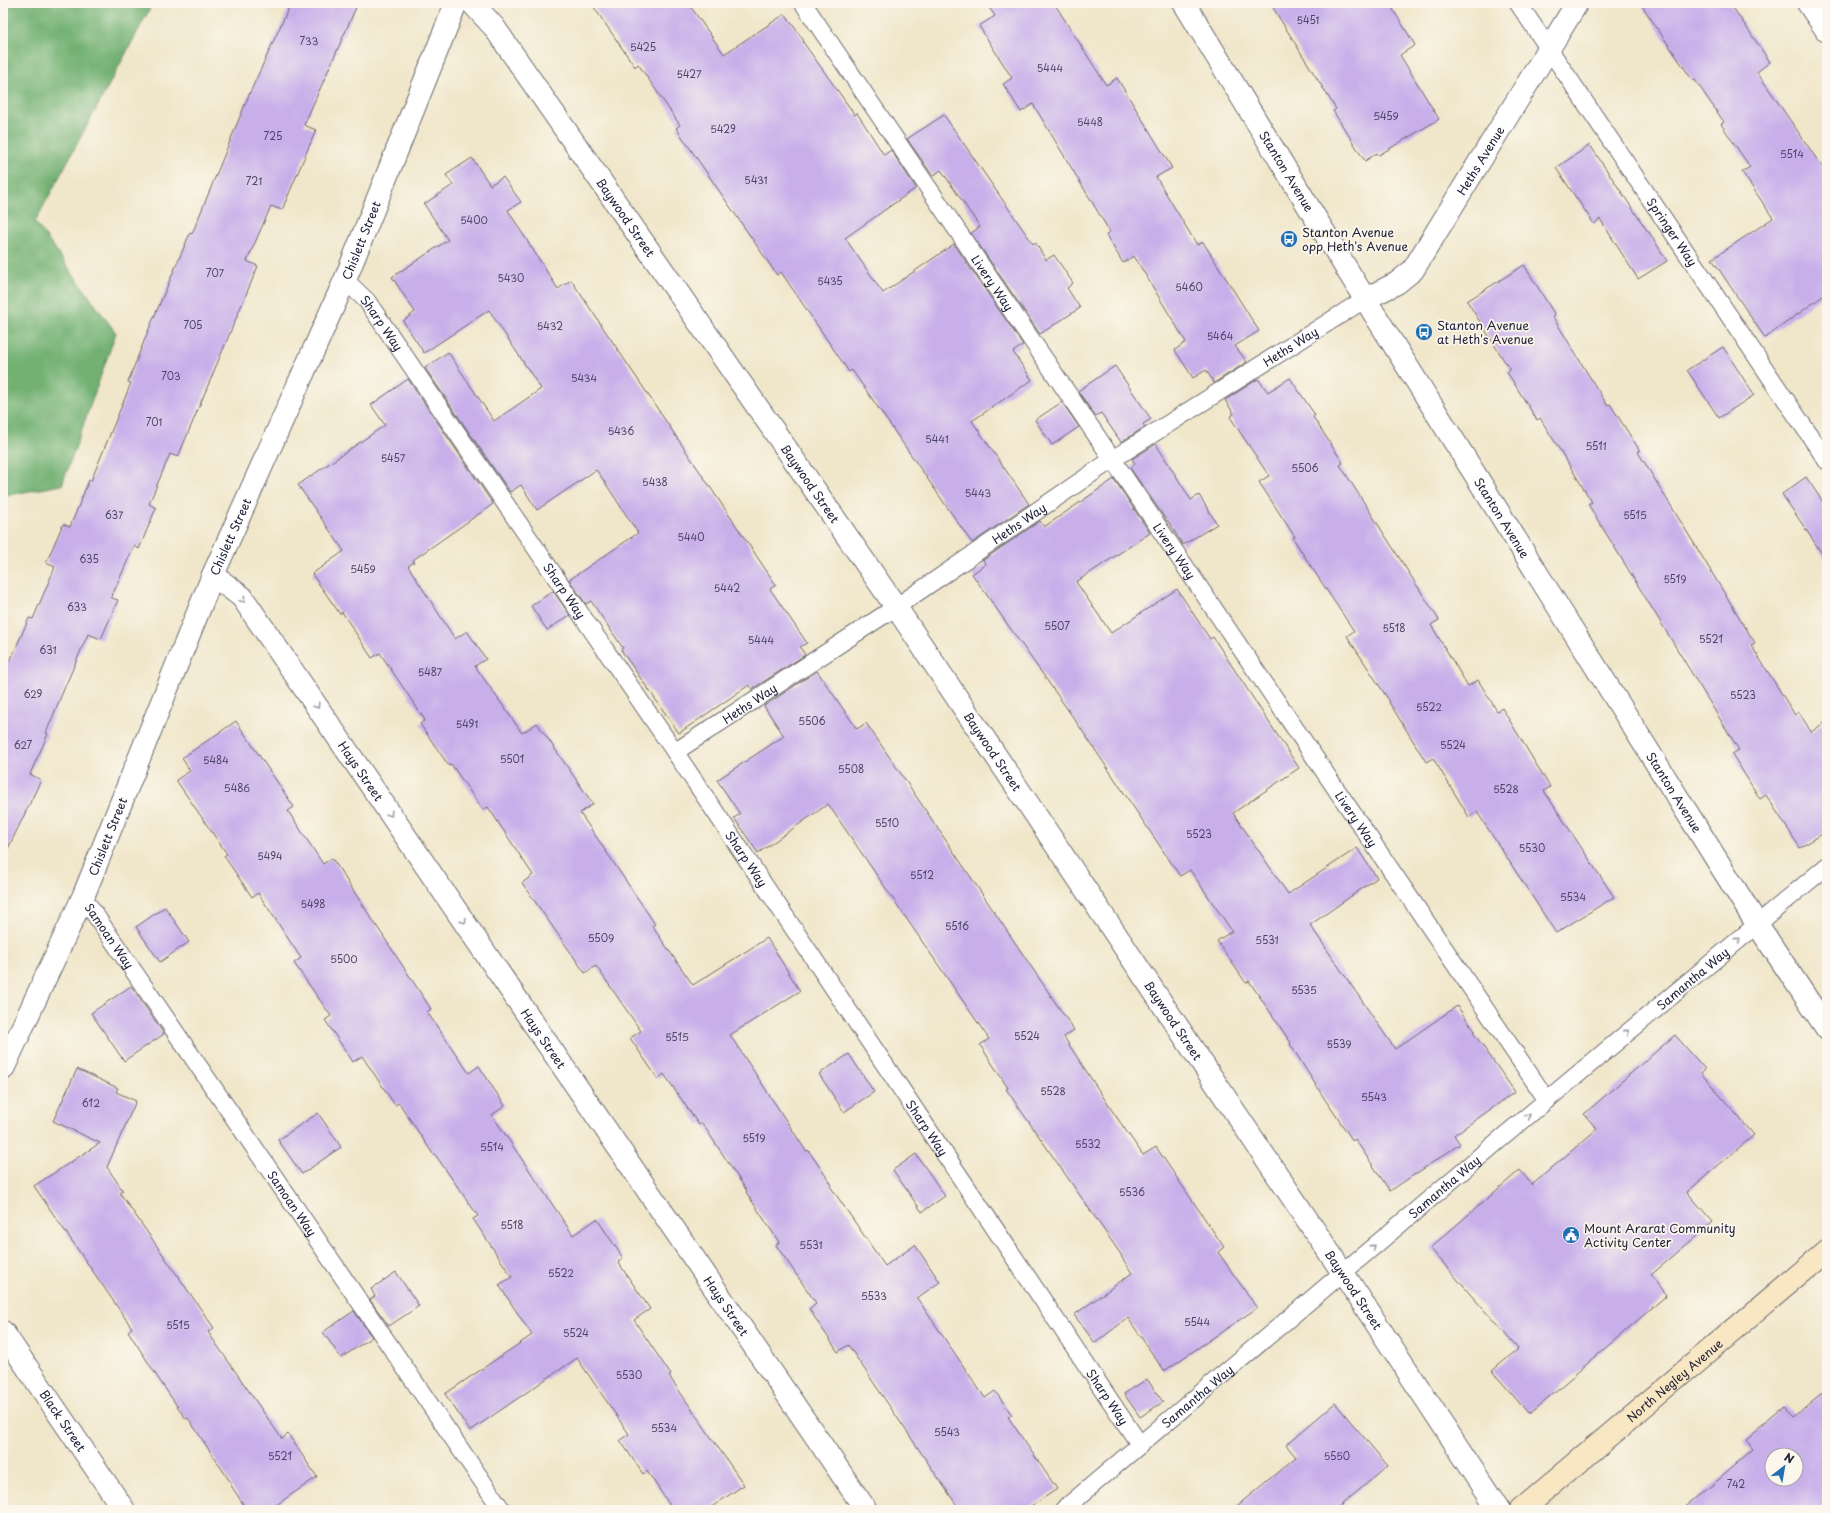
<svg xmlns="http://www.w3.org/2000/svg" width="1830" height="1513" viewBox="0 0 1830 1513" font-family="'Playpen Sans',sans-serif">
  <rect width="100%" height="100%" fill="#fbf7ec"/>
  <filter id="ink" filterUnits="userSpaceOnUse"><feTurbulence type="fractalNoise" baseFrequency=".025" numOctaves="2"/><feDisplacementMap in="SourceGraphic" scale="8" xChannelSelector="R" yChannelSelector="G"/><feConvolveMatrix kernelMatrix="1 2 1 2 8 2 1 2 1" color-interpolation-filters="sRGB"/></filter>
  <filter id="wash" filterUnits="userSpaceOnUse"><feTurbulence type="fractalNoise" baseFrequency=".012" numOctaves="4" result="noise"/><feDisplacementMap in="SourceGraphic" scale="16" xChannelSelector="R" yChannelSelector="G"/><feGaussianBlur stdDeviation="0.9" result="paint"/><feColorMatrix in="noise" values="0 0 0 0 0 0 0 0 0 0 0 0 0 0 0 0 0 1.4 0 .05"/><feComposite in="paint" operator="in"/></filter>
  <g filter="url(#wash)">
    <rect width="100%" height="100%" fill="#f0e6ca"/>
    <path fill="#72b172" stroke="#4a6a56" d="M 3,3 L 153,3 L 35,222 L 116,333 L 62,485 L 3,496 Z"/>
    <g id="blocks">
      <g fill="#c8afea" fill-rule="evenodd">
        <path d="M 291,3 L 358,3 L 304,125 L 316,130 L 282,210 L 271,206 L 247,261 L 258,266 L 178,457 L 170,454 L 149,504 L 156,508 L 139,549 L 134,546 L 111,598 L 118,600 L 101,639 L 88,634 L 64,689 L 46,733 L 48,734 L 30,774 L 41,780 L 3,859 L 3,658 L 10,661 L 29,618 L 33,619 L 55,567 L 46,563 L 63,524 L 70,527 L 89,480 L 91,481 L 131,383 L 128,382 L 146,336 L 190,233 L 192,234 L 248,97 Z"/>
        <path d="M 591,3 L 688,3 L 724,54 L 785,14 L 804,41 L 803,42 L 855,115 L 857,113 L 884,155 L 891,150 L 916,188 L 845,238 L 883,293 L 954,244 L 1023,345 L 1013,352 L 1032,380 L 972,421 L 1029,504 L 972,543 L 852,370 L 849,372 L 781,272 L 777,275 L 676,128 L 680,125 L 638,64 L 635,67 Z"/>
        <path d="M 986,3 L 1054,3 L 1106,85 L 1117,78 L 1172,168 L 1156,177 L 1197,245 L 1203,242 L 1259,331 L 1235,346 L 1247,362 L 1214,383 L 1206,370 L 1193,378 L 1175,350 L 1186,342 L 1134,256 L 1123,263 L 1106,235 L 1110,232 L 1033,104 L 1021,112 L 1003,84 L 1012,78 L 979,26 L 995,16 Z"/>
        <path d="M 1270,3 L 1389,3 L 1415,45 L 1400,55 L 1439,119 L 1379,155 L 1377,153 L 1365,161 L 1333,111 L 1336,109 Z"/>
        <path d="M 1640,3 L 1730,3 L 1770,62 L 1757,72 L 1827,174 L 1827,293 L 1765,338 L 1712,259 L 1773,218 L 1742,172 L 1750,167 L 1721,124 L 1724,122 L 1695,80 L 1693,81 Z"/>
        <path d="M 944,115 L 1033,244 L 1035,242 L 1046,260 L 1054,255 L 1073,283 L 1067,288 L 1080,308 L 1040,334 L 971,233 L 980,227 L 941,170 L 933,176 L 907,139 Z"/>
        <path d="M 1590,145 L 1648,232 L 1649,232 L 1667,261 L 1638,279 L 1600,219 L 1594,224 L 1556,168 Z"/>
        <path d="M 472,158 L 490,185 L 503,177 L 521,202 L 508,210 L 519,228 L 558,289 L 571,280 L 776,585 L 770,589 L 807,643 L 800,647 L 805,655 L 752,689 L 749,685 L 679,733 L 621,650 L 623,648 L 591,601 L 586,604 L 569,580 L 638,533 L 600,475 L 596,470 L 537,510 L 521,485 L 510,492 L 425,368 L 448,352 L 494,421 L 541,389 L 489,310 L 424,353 L 403,321 L 415,312 L 392,277 L 448,240 L 424,204 L 453,185 L 446,175 Z"/>
        <path d="M 1524,265 L 1555,315 L 1553,317 L 1607,405 L 1610,404 L 1640,451 L 1638,452 L 1755,643 L 1751,645 L 1795,715 L 1799,712 L 1811,732 L 1827,721 L 1827,831 L 1800,848 L 1766,795 L 1760,799 L 1732,754 L 1739,750 L 1588,504 L 1592,502 L 1540,418 L 1537,420 L 1507,372 L 1510,370 L 1467,301 Z"/>
        <path d="M 1723,347 L 1754,395 L 1719,418 L 1687,370 Z"/>
        <path d="M 1115,366 L 1151,419 L 1143,424 L 1145,427 L 1121,442 L 1101,413 L 1095,416 L 1078,391 Z"/>
        <path d="M 1290,378 L 1315,415 L 1313,417 L 1343,463 L 1340,465 L 1439,620 L 1431,625 L 1468,686 L 1478,680 L 1497,711 L 1502,708 L 1550,787 L 1544,791 L 1614,897 L 1556,933 L 1477,812 L 1469,817 L 1433,758 L 1426,762 L 1389,702 L 1390,702 L 1347,636 L 1354,631 L 1310,565 L 1293,538 L 1295,537 L 1259,482 L 1269,476 L 1230,417 L 1234,414 L 1225,400 L 1258,379 L 1268,392 Z"/>
        <path d="M 408,379 L 493,504 L 413,560 L 414,562 L 408,566 L 455,639 L 467,631 L 486,659 L 475,666 L 522,733 L 537,723 L 593,804 L 580,813 L 655,924 L 652,926 L 693,985 L 767,938 L 800,991 L 730,1035 L 806,1151 L 808,1150 L 832,1185 L 830,1186 L 885,1266 L 915,1245 L 940,1282 L 917,1298 L 985,1398 L 995,1391 L 1012,1415 L 1008,1417 L 1057,1489 L 1026,1510 L 960,1510 L 848,1345 L 838,1352 L 809,1309 L 816,1303 L 776,1245 L 779,1242 L 746,1192 L 747,1191 L 702,1123 L 699,1125 L 664,1074 L 658,1079 L 630,1038 L 641,1031 L 596,966 L 585,973 L 522,883 L 533,875 L 488,807 L 483,810 L 451,764 L 449,766 L 420,724 L 425,720 L 380,653 L 372,658 L 342,612 L 340,614 L 312,574 L 344,551 L 298,485 L 385,425 L 371,405 Z"/>
        <path d="M 1062,402 L 1079,427 L 1052,445 L 1035,420 Z"/>
        <path d="M 1156,444 L 1191,500 L 1199,495 L 1217,524 L 1183,545 L 1168,521 L 1167,521 L 1130,468 L 1135,464 L 1132,459 Z"/>
        <path d="M 1806,477 L 1827,508 L 1827,561 L 1782,494 Z"/>
        <path d="M 1114,479 L 1150,533 L 1076,582 L 1111,633 L 1177,589 L 1210,639 L 1213,637 L 1299,768 L 1233,813 L 1246,832 L 1288,894 L 1357,848 L 1377,878 L 1310,925 L 1395,1049 L 1457,1006 L 1475,1031 L 1473,1032 L 1515,1092 L 1454,1135 L 1460,1144 L 1390,1191 L 1355,1139 L 1353,1141 L 1324,1098 L 1290,1044 L 1291,1043 L 1249,981 L 1246,983 L 1217,941 L 1232,931 L 1190,870 L 1180,876 L 1075,720 L 972,574 L 986,564 L 983,560 L 1040,521 L 1044,527 Z"/>
        <path d="M 553,591 L 570,615 L 547,630 L 531,606 Z"/>
        <path d="M 817,671 L 857,729 L 866,723 L 899,771 L 1074,1030 L 1064,1037 L 1113,1112 L 1143,1155 L 1156,1147 L 1224,1247 L 1218,1252 L 1257,1308 L 1164,1371 L 1128,1318 L 1095,1343 L 1074,1315 L 1132,1273 L 1121,1256 L 1122,1256 L 1006,1089 L 1008,1088 L 980,1045 L 989,1039 L 828,804 L 758,853 L 734,818 L 740,814 L 717,780 L 784,736 L 764,706 Z"/>
        <path d="M 236,721 L 294,807 L 288,811 L 323,864 L 332,858 L 431,1009 L 427,1012 L 469,1073 L 479,1066 L 505,1106 L 492,1115 L 573,1235 L 597,1219 L 623,1258 L 618,1262 L 650,1309 L 634,1320 L 671,1375 L 669,1376 L 744,1485 L 707,1510 L 673,1510 L 647,1471 L 643,1474 L 620,1440 L 629,1434 L 577,1358 L 470,1431 L 445,1394 L 532,1335 L 499,1285 L 512,1277 L 473,1219 L 478,1216 L 434,1153 L 433,1154 L 399,1103 L 395,1105 L 362,1056 L 353,1062 L 325,1020 L 331,1016 L 294,963 L 301,958 L 258,893 L 252,897 L 224,856 L 227,854 L 176,780 L 190,771 L 182,758 Z"/>
        <path d="M 165,907 L 189,942 L 160,962 L 136,927 Z"/>
        <path d="M 131,986 L 164,1034 L 124,1061 L 91,1013 Z"/>
        <path d="M 1675,1035 L 1705,1069 L 1701,1073 L 1754,1135 L 1687,1192 L 1713,1222 L 1651,1275 L 1667,1295 L 1529,1414 L 1492,1371 L 1518,1349 L 1430,1248 L 1520,1170 L 1532,1185 L 1597,1129 L 1584,1114 Z"/>
        <path d="M 849,1054 L 874,1092 L 844,1112 L 819,1074 Z"/>
        <path d="M 77,1069 L 118,1088 L 116,1092 L 136,1101 L 107,1167 L 123,1191 L 120,1193 L 214,1328 L 208,1332 L 282,1439 L 288,1434 L 317,1477 L 269,1510 L 247,1510 L 230,1484 L 231,1483 L 188,1418 L 186,1419 L 160,1381 L 128,1331 L 132,1328 L 34,1186 L 100,1143 L 53,1121 Z"/>
        <path d="M 318,1113 L 341,1147 L 302,1174 L 278,1140 Z"/>
        <path d="M 916,1154 L 945,1196 L 922,1212 L 893,1170 Z"/>
        <path d="M 396,1272 L 419,1306 L 389,1326 L 370,1300 L 375,1296 L 371,1289 Z"/>
        <path d="M 354,1311 L 372,1337 L 341,1358 L 323,1332 Z"/>
        <path d="M 1147,1379 L 1163,1402 L 1140,1417 L 1124,1394 Z"/>
        <path d="M 1827,1389 L 1827,1510 L 1683,1510 L 1752,1451 L 1744,1441 L 1786,1406 L 1795,1415 ZM 1772,1455 L 1796,1455 L 1796,1479 L 1772,1479 Z"/>
        <path d="M 1335,1403 L 1388,1466 L 1335,1510 L 1232,1510 L 1296,1457 L 1286,1445 Z"/>
      </g>
    </g>
  </g>
  <g filter="url(#ink)">
    <use href="#blocks" fill-opacity="0" stroke="#6a676d" stroke-width="1"/>
    <g fill="none" stroke-linecap="round" stroke-linejoin="round">
      <defs>
        <g id="service">
          <path id="s1" d="M 803,3 L 1547,1100"/>
          <path id="s2" d="M 1518,3 L 1827,461"/>
          <path id="s3" d="M 345,280 L 367,301 L 675,752 L 1140,1445"/>
          <path id="s4" d="M 675,752 L 896,607 L 1113,459 L 1365,299"/>
          <path id="s5" d="M 83,897 L 502,1510"/>
          <path id="s6" d="M 1063,1510 L 1498,1141 L 1827,866"/>
        </g>
        <g id="minor">
          <path id="s7" d="M 472,3 L 494,27 L 896,607 L 1343,1273 L 1499,1510"/>
          <path d="M 1808,3 L 1827,31"/>
          <path id="s8" d="M 1365,299 L 1397,283 L 1413,270 L 1577,3"/>
          <path id="s9" d="M 213,575 L 242,597 L 866,1510"/>
          <path id="s10" d="M 3,1069 L 83,897 L 213,575 L 345,280 L 456,3"/>
        </g>
        <g id="tertiary">
          <path id="s11" d="M 1184,3 L 1365,299 L 1757,924 L 1827,1029"/>
          <path id="s12" d="M 3,1332 L 124,1510"/>
        </g>
        <g id="secondary">
          <path id="s13" d="M 1521,1510 L 1827,1251"/>
        </g>
      </defs>
      <use href="#service" stroke="#6a676d" stroke-width="19"/>
      <use href="#minor" stroke="#6a676d" stroke-width="24"/>
      <use href="#tertiary" stroke="#6a676d" stroke-width="24"/>
      <use href="#secondary" stroke="#6a676d" stroke-width="24"/>
      <use href="#service" stroke="#fff" stroke-width="17"/>
      <use href="#minor" stroke="#fff" stroke-width="22"/>
      <use href="#tertiary" stroke="#fff" stroke-width="22"/>
      <use href="#secondary" stroke="#f9e7c3" stroke-width="22"/>
    </g>
    <defs><path id="oneway-chevron" d="M-2-3.5L2.5 0L-2 3.5" fill="none" stroke-width="1.6" stroke-linecap="round" stroke-linejoin="round"/></defs>
    <g stroke="#9c9ca7">
      <use href="#oneway-chevron" transform="translate(243 600) rotate(50)"/>
      <use href="#oneway-chevron" transform="translate(317 706) rotate(56)"/>
      <use href="#oneway-chevron" transform="translate(390 814) rotate(56)"/>
      <use href="#oneway-chevron" transform="translate(464 921) rotate(56)"/>
      <use href="#oneway-chevron" transform="translate(1738 940) rotate(-40)"/>
      <use href="#oneway-chevron" transform="translate(1627 1032) rotate(-40)"/>
      <use href="#oneway-chevron" transform="translate(1528 1116) rotate(-40)"/>
      <use href="#oneway-chevron" transform="translate(1373 1247) rotate(-40)"/>
    </g>
  </g>
  <defs>
    <symbol id="bus-disc" viewBox="-11 -11 22 22"><circle r="9.5" fill="#1f6fb2" stroke="#fbf7ec"/><path d="M-5-6H5V4H4V6H2V4H-2V6H-4V4H-5ZM-3.5-4V0h7V-4ZM-3.5 1.2v1.5H-2V1.2ZM2 1.2v1.5H3.5V1.2Z" fill="#fff"/></symbol>
    <symbol id="civic-disc" viewBox="-11 -11 22 22"><circle r="9.5" fill="#1f6fb2" stroke="#fbf7ec"/><path d="M-.6-6.5H3V-4.5H.6V-3L4-1V1h2V6H-6V1h2V-1L-.6-3ZM-1.2 2.5V6h2.4V2.5Z" fill="#fff"/></symbol>
  </defs>
  <g fill-rule="evenodd">
    <use href="#bus-disc" x="1279" y="229" width="20" height="20"/>
    <use href="#bus-disc" x="1414" y="322" width="20" height="20"/>
    <use href="#civic-disc" x="1561" y="1225" width="20" height="20"/>
  </g>
  <g text-anchor="middle" dominant-baseline="central" stroke-width="3.5" stroke-linejoin="round" paint-order="stroke">
    <g font-size="10" fill="#4c4567">
      <text x="1308" y="19">5451</text>
      <text x="309" y="40">733</text>
      <text x="643" y="46">5425</text>
      <text x="1050" y="67">5444</text>
      <text x="689" y="73">5427</text>
      <text x="1386" y="115">5459</text>
      <text x="1090" y="121">5448</text>
      <text x="723" y="128">5429</text>
      <text x="273" y="135">725</text>
      <text x="1792" y="153">5514</text>
      <text x="756" y="179">5431</text>
      <text x="254" y="180">721</text>
      <text x="474" y="219">5400</text>
      <text x="215" y="272">707</text>
      <text x="511" y="277">5430</text>
      <text x="830" y="280">5435</text>
      <text x="1189" y="286">5460</text>
      <text x="193" y="324">705</text>
      <text x="550" y="325">5432</text>
      <text x="1220" y="335">5464</text>
      <text x="171" y="375">703</text>
      <text x="584" y="377">5434</text>
      <text x="154" y="421">701</text>
      <text x="621" y="430">5436</text>
      <text x="937" y="438">5441</text>
      <text x="1596" y="445">5511</text>
      <text x="393" y="457">5457</text>
      <text x="1305" y="467">5506</text>
      <text x="655" y="481">5438</text>
      <text x="978" y="492">5443</text>
      <text x="114" y="514">637</text>
      <text x="1635" y="514">5515</text>
      <text x="691" y="536">5440</text>
      <text x="89" y="558">635</text>
      <text x="363" y="568">5459</text>
      <text x="1675" y="578">5519</text>
      <text x="727" y="587">5442</text>
      <text x="77" y="606">633</text>
      <text x="1057" y="625">5507</text>
      <text x="1394" y="627">5518</text>
      <text x="1711" y="638">5521</text>
      <text x="761" y="639">5444</text>
      <text x="48" y="649">631</text>
      <text x="430" y="671">5487</text>
      <text x="33" y="693">629</text>
      <text x="1743" y="694">5523</text>
      <text x="1429" y="706">5522</text>
      <text x="812" y="720">5506</text>
      <text x="467" y="723">5491</text>
      <text x="23" y="744">627</text>
      <text x="1453" y="744">5524</text>
      <text x="512" y="758">5501</text>
      <text x="216" y="759">5484</text>
      <text x="851" y="768">5508</text>
      <text x="237" y="787">5486</text>
      <text x="1506" y="788">5528</text>
      <text x="887" y="822">5510</text>
      <text x="1199" y="833">5523</text>
      <text x="1532" y="847">5530</text>
      <text x="270" y="855">5494</text>
      <text x="922" y="874">5512</text>
      <text x="1573" y="896">5534</text>
      <text x="313" y="903">5498</text>
      <text x="957" y="925">5516</text>
      <text x="601" y="937">5509</text>
      <text x="1267" y="939">5531</text>
      <text x="344" y="958">5500</text>
      <text x="1304" y="989">5535</text>
      <text x="1027" y="1035">5524</text>
      <text x="677" y="1036">5515</text>
      <text x="1339" y="1043">5539</text>
      <text x="1053" y="1090">5528</text>
      <text x="1374" y="1096">5543</text>
      <text x="91" y="1102">612</text>
      <text x="754" y="1137">5519</text>
      <text x="1088" y="1143">5532</text>
      <text x="492" y="1146">5514</text>
      <text x="1132" y="1191">5536</text>
      <text x="512" y="1224">5518</text>
      <text x="811" y="1244">5531</text>
      <text x="561" y="1272">5522</text>
      <text x="874" y="1295">5533</text>
      <text x="1197" y="1321">5544</text>
      <text x="178" y="1324">5515</text>
      <text x="576" y="1332">5524</text>
      <text x="629" y="1374">5530</text>
      <text x="664" y="1427">5534</text>
      <text x="947" y="1431">5543</text>
      <text x="280" y="1455">5521</text>
      <text x="1337" y="1455">5550</text>
      <text x="1736" y="1483">742</text>
    </g>
    <g font-size="12" fill="#22223b" stroke="#fbf7ec">
      <text stroke="none"><textPath href="#s8" startOffset="185">Heths Avenue</textPath></text>
      <text stroke="none"><textPath href="#s11" startOffset="197">Stanton Avenue</textPath></text>
      <text stroke="none"><textPath href="#s7" startOffset="264">Baywood Street</textPath></text>
      <text stroke="none"><textPath href="#s2" startOffset="276">Springer Way</textPath></text>
      <text stroke="none"><textPath href="#s10" startOffset="903">Chislett Street</textPath></text>
      <text stroke="none"><textPath href="#s1" startOffset="338">Livery Way</textPath></text>
      <text stroke="none"><textPath href="#s3" startOffset="57">Sharp Way</textPath></text>
      <text stroke="none"><textPath href="#s4" startOffset="737">Heths Way</textPath></text>
      <text stroke="none"><textPath href="#s7" startOffset="588">Baywood Street</textPath></text>
      <text stroke="none"><textPath href="#s11" startOffset="605">Stanton Avenue</textPath></text>
      <text stroke="none"><textPath href="#s4" startOffset="413">Heths Way</textPath></text>
      <text stroke="none"><textPath href="#s10" startOffset="579">Chislett Street</textPath></text>
      <text stroke="none"><textPath href="#s1" startOffset="662">Livery Way</textPath></text>
      <text stroke="none"><textPath href="#s3" startOffset="381">Sharp Way</textPath></text>
      <text stroke="none"><textPath href="#s4" startOffset="89">Heths Way</textPath></text>
      <text stroke="none"><textPath href="#s7" startOffset="912">Baywood Street</textPath></text>
      <text stroke="none"><textPath href="#s9" startOffset="247">Hays Street</textPath></text>
      <text stroke="none"><textPath href="#s11" startOffset="929">Stanton Avenue</textPath></text>
      <text stroke="none"><textPath href="#s1" startOffset="986">Livery Way</textPath></text>
      <text stroke="none"><textPath href="#s10" startOffset="255">Chislett Street</textPath></text>
      <text stroke="none"><textPath href="#s3" startOffset="705">Sharp Way</textPath></text>
      <text stroke="none"><textPath href="#s5" startOffset="47">Samoan Way</textPath></text>
      <text stroke="none"><textPath href="#s6" startOffset="824">Samantha Way</textPath></text>
      <text stroke="none"><textPath href="#s7" startOffset="1236">Baywood Street</textPath></text>
      <text stroke="none"><textPath href="#s9" startOffset="571">Hays Street</textPath></text>
      <text stroke="none"><textPath href="#s3" startOffset="1029">Sharp Way</textPath></text>
      <text stroke="none"><textPath href="#s6" startOffset="500">Samantha Way</textPath></text>
      <text stroke="none"><textPath href="#s5" startOffset="371">Samoan Way</textPath></text>
      <text stroke="none"><textPath href="#s7" startOffset="1560">Baywood Street</textPath></text>
      <text stroke="none"><textPath href="#s9" startOffset="895">Hays Street</textPath></text>
      <text stroke="none"><textPath href="#s13" startOffset="201">North Negley Avenue</textPath></text>
      <text stroke="none"><textPath href="#s6" startOffset="176">Samantha Way</textPath></text>
      <text stroke="none"><textPath href="#s3" startOffset="1353">Sharp Way</textPath></text>
      <text stroke="none"><textPath href="#s12" startOffset="107">Black Street</textPath></text>
    </g>
    <g font-size="12" fill="#22223b" stroke="#fbf7ec" text-anchor="start">
      <text x="1302" y="232">Stanton Avenue<tspan x="1302" dy="14">opp Heth's Avenue</tspan></text>
      <text x="1437" y="325">Stanton Avenue<tspan x="1437" dy="14">at Heth's Avenue</tspan></text>
      <text x="1584" y="1228">Mount Ararat Community<tspan x="1584" dy="14">Activity Center</tspan></text>
    </g>
  </g>
  <rect width="1830" height="1513" fill="none" stroke="#fbf7ec" stroke-width="16"/>
  <g transform="translate(1784 1467) rotate(31)"><circle r="19" fill="#fbf7ec" stroke="#a4a2a5"/>
  <path d="M0-3L7 15L0 10L-7 15Z" fill="#1f6fb2"/>
  <text y="-6" font-size="11" font-weight="bold" text-anchor="middle" fill="#22223b">N</text>
  </g>
</svg>
